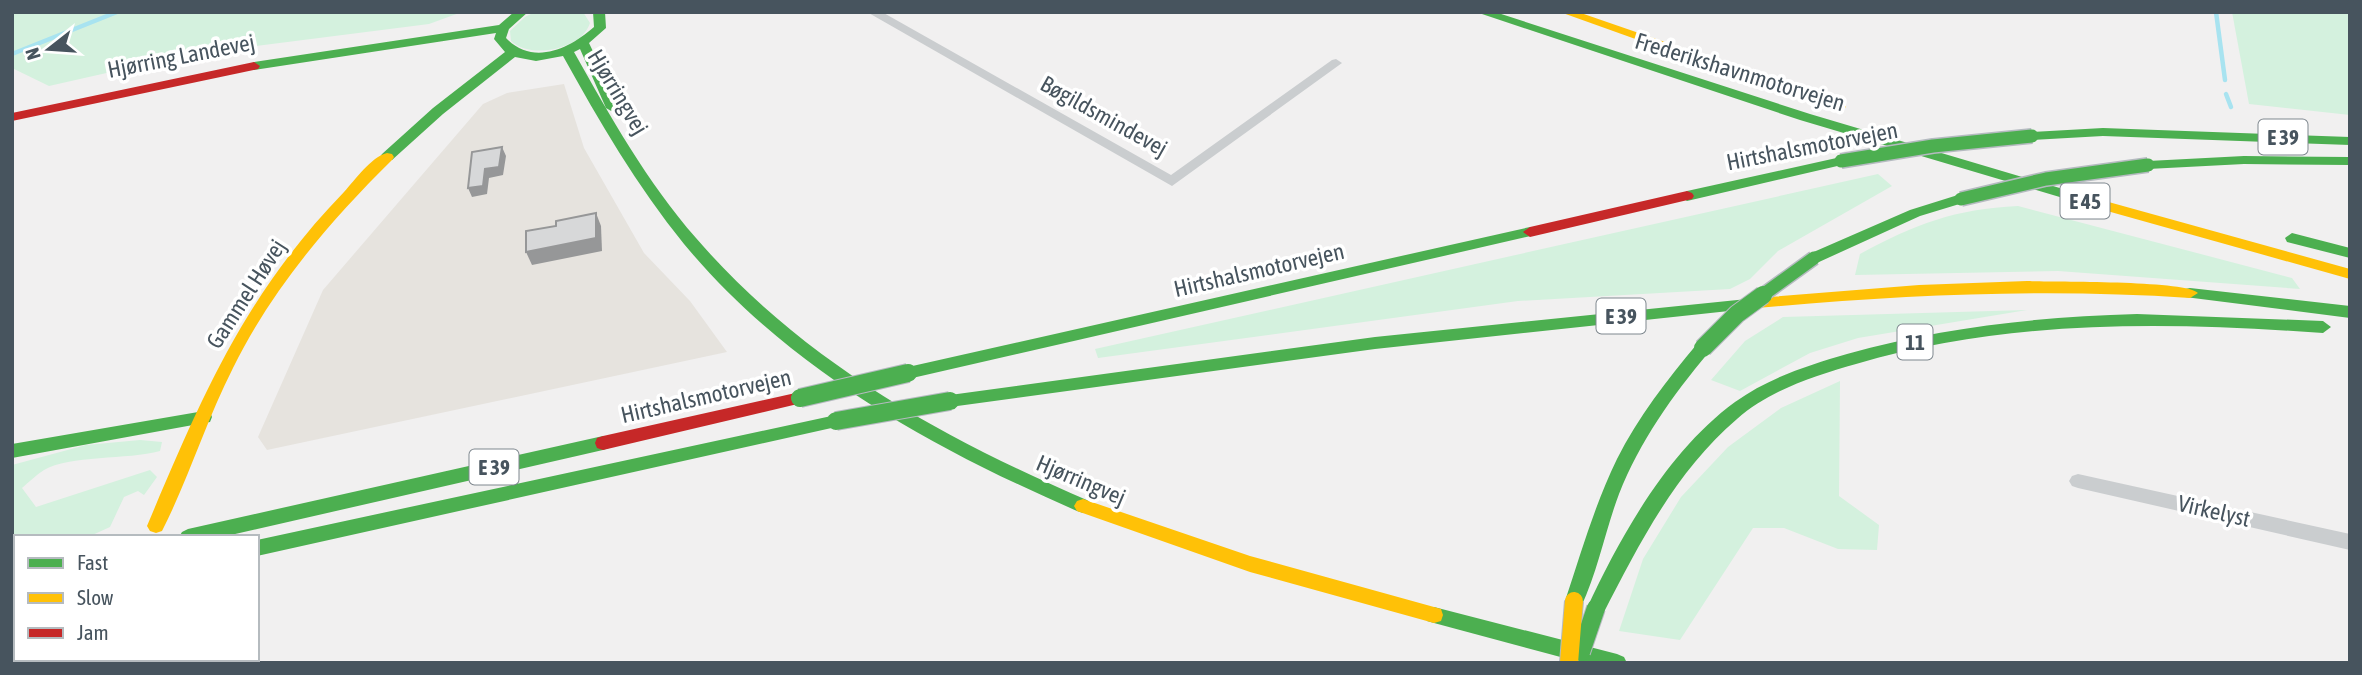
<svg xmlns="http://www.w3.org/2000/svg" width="2362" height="675" viewBox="0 0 2362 675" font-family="'Asap Condensed',sans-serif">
  <rect width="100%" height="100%" fill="#f1f0f0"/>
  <path fill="#e6e3de" d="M 564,84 L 584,148 L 644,253 L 690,301 L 727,352 L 267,450 L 258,437 L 323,290 L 483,104 L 507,93 Z"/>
  <g fill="#d4f1de">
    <path d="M 12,12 L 462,12 L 429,24 L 186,55 L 49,86 L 12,68 Z"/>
    <path d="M 535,12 L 583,12 L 590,23 C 582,49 531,60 511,41 L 510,31 L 525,17 Z"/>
    <path d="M 2232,12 L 2350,12 L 2350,115 L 2249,104 Z"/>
    <path d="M 1878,174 L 1892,186 L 1778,251 L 1750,279 L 1730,289 L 1518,301 L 1098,358 L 1095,349 Z"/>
    <path d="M 2018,206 L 2292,278 L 2300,289 L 2058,271 L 1855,275 L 1860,254 C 1915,224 1955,209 2018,206 Z"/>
    <path d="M 2027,310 L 1858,338 L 1810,353 L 1740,391 L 1711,380 L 1745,341 L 1783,317 Z"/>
    <path d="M 1840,381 L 1839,496 L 1879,525 L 1877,550 L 1838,549 L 1784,528 L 1753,528 L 1680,640 L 1619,631 L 1643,559 L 1681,497 L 1728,447 L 1781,408 Z"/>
    <path d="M 140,440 L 162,442 L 160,451 C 128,460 69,455 44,470 C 36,475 29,482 22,488 L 36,507 L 150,470 L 157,477 L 144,495 L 138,491 L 124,497 L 110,527 L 88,537 L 16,537 L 16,553 L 12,554 L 12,465 L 86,445 Z"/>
  </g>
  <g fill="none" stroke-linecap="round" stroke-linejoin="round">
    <g stroke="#a8e3f0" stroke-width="4.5">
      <path d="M 2216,12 L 2225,80"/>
      <path d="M 12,54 L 117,12"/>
      <path d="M 2226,94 L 2231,107"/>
    </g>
    <g fill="#cacdcf" fill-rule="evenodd">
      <path d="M 867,12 L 882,12 L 1171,175 L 1332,60 L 1336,59 L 1342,63 L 1172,186 Z"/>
      <path d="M 2078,474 L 2350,534 L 2350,550 L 2078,488 L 2072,486 L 2069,481 L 2072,476 Z"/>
    </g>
    <g fill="#4caf50" fill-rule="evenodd">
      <path d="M 514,12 L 528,12 L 509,29 L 506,38 C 533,66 569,49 594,27 L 593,12 L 605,12 L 606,28 L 589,43 L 620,108 L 618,111 L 613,112 L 606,108 L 580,49 L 574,52 C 610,116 647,182 696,238 C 802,361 942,438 1089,501 L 1092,506 L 1089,511 L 1083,513 L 1077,511 C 930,447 788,369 684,244 C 637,186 599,121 563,56 L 536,61 L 515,57 L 443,114 L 392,160 L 382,160 L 380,157 L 382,154 L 433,108 L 505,52 L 494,39 L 496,33 L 254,70 L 248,66 L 254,62 L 499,25 Z"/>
      <path d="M 1476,12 L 1495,12 L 1810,114 L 2110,203 L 2112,206 L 2105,211 L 2100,209 L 1800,120 Z"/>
      <path d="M 2103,128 L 2350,137 L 2350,145 L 2103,136 L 2032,140 L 2025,136 L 2032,132 Z"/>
      <path d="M 2244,156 L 2350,157 L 2350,165 L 2244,164 L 2148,169 L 2141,165 L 2148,161 Z"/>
      <path d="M 1841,157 L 1846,158 L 1848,161 L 1846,164 L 1687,201 L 1680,196 L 1687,191 Z"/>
      <path d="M 1961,194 L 1968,199 L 1966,202 L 1920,216 L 1819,262 L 1814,263 L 1807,258 L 1809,254 L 1910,210 Z"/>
      <path d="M 1530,227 L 1535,229 L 1537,232 L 1535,235 L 908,379 L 902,377 L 900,373 L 902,369 L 908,367 Z"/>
      <path d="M 2292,233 L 2350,248 L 2350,258 L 2287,242 L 2285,238 Z"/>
      <path d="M 2190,288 L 2350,306 L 2350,318 L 2185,297 L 2182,293 L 2185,289 Z"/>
      <path d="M 1757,298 L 1765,303 L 1757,308 L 1375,349 L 950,407 L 944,405 L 942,401 L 944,397 L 950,395 L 1375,337 Z"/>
      <path d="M 2137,314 L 2323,321 L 2331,327 L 2323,333 C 2166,322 2008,319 1856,364 C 1814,376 1770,390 1737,419 C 1676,471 1639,544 1603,614 L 1596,616 L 1589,614 L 1587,608 C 1621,535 1668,451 1735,402 C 1768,378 1809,365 1847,354 C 1943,327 2038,317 2137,314 Z"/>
      <path d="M 1703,342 L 1709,344 L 1711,348 L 1709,352 C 1672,396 1640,441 1619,494 C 1605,531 1598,571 1581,607 L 1574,609 L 1567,607 L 1565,601 C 1581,553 1595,504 1617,459 C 1638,417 1667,380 1697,344 Z"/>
      <path d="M 204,411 L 210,412 L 212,417 L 210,422 L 204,423 L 12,458 L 12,444 Z"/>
      <path d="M 836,415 L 842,416 L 844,421 L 842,426 L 836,427 L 257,556 L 257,540 Z"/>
      <path d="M 603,436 L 609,438 L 611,443 L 609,448 L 603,450 L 222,537 L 179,537 L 182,532 L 188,529 Z"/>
      <path d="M 16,596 L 16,612 L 12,613 L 12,597 Z"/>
      <path d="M 1434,607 L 1617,654 L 1624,657 L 1627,663 L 1583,663 L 1434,623 L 1427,621 L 1425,615 L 1427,609 Z"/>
    </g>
    <g fill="#ffc107" fill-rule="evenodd">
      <path d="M 1560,12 L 1578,12 L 1844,104 L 1846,107 L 1839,111 L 1834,110 Z"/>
      <path d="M 387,153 L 392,154 L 394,157 L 392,160 C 329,222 272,289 233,368 C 206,421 189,478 162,531 L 156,533 L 150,531 L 147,526 C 201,398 245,294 344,192 C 355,180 371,157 387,153 Z"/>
      <path d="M 2105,201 L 2350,269 L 2350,279 L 2100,209 L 2098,206 Z"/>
      <path d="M 2027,281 C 2052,282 2187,280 2198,293 L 2190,298 C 2045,288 1902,295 1757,308 L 1749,303 L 1757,298 L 1919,285 Z"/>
      <path d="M 1083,499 L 1250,556 L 1434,607 L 1441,609 L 1443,615 L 1441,621 L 1434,623 L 1250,572 L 1077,511 L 1074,506 L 1077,501 Z"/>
      <path d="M 89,659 L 109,659 L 107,663 L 87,663 Z"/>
    </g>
    <g fill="#c62828" fill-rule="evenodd">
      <path d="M 254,62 L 260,66 L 258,69 L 12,121 L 12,113 Z"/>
      <path d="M 1687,191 L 1692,193 L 1694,196 L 1692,199 L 1530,237 L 1523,232 L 1530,227 Z"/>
      <path d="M 800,392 L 806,394 L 808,398 L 806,402 L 603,450 L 597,448 L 595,443 L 597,438 L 603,436 Z"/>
      <path d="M 16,568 L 16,584 L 12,585 L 12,569 Z"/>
    </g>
    <defs>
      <g id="fast-bridge-far1">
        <path d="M 1841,161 L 1933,146 L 2032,136"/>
        <path d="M 1961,199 L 2046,179 L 2148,165"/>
        <path d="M 1760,297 L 1814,258"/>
      </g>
      <g id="fast-bridge">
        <path d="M 1703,348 L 1737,314 L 1763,295"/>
        <path d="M 800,398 L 908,373"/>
        <path d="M 836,421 L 950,401"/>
        <path d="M 1581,652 L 1596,608"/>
      </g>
      <path id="slow-bridge" d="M 1569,663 L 1574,601"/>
    </defs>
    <use href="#fast-bridge-far1" stroke="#b5bac0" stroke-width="16" stroke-linecap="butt"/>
    <use href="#fast-bridge" stroke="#b5bac0" stroke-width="20" stroke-linecap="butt"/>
    <use href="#slow-bridge" stroke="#b5bac0" stroke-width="20" stroke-linecap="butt"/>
    <use href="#fast-bridge-far1" stroke="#4caf50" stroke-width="13"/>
    <use href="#fast-bridge" stroke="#4caf50" stroke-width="18"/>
    <use href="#slow-bridge" stroke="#ffc107" stroke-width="18"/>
  </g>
  <g fill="#969798">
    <path d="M 502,147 L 506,156 L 503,175 L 489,178 L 487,194 L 472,197 L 468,188 Z"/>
    <path d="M 596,213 L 601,226 L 602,251 L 532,265 L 526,252 Z"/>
  </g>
  <g fill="#d7d8d9" stroke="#969798" stroke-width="2">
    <path d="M 502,147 L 499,167 L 485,169 L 483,186 L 468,188 L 472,152 Z"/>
    <path d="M 596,213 L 596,238 L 526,252 L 526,231 L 556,226 L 556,221 Z"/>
  </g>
  <g text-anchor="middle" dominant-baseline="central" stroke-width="7" stroke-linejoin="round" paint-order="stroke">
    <g fill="#fff" stroke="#7e878e" stroke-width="2">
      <rect x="2258.5" y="119.5" width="49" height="35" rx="5"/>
      <rect x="2060.5" y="183.5" width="49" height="35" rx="5"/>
      <rect x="1596.5" y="298.5" width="49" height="35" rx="5"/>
      <rect x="1897.5" y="324.5" width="35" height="35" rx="5"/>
      <rect x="469.5" y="449.5" width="49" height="35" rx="5"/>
    </g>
    <g font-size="21" font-weight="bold" fill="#47545e">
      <text x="2283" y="137">E 39</text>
      <text x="2085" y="201">E 45</text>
      <text x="1621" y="316">E 39</text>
      <text x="1915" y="342">11</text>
      <text x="494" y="467">E 39</text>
    </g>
    <g font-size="23" fill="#47545e" stroke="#fff">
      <text transform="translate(181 56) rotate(-11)">Hjørring Landevej</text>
      <text transform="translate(1740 72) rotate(17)">Frederikshavnmotorvejen</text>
      <text transform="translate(618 92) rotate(59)">Hjørringvej</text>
      <text transform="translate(1104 116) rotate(29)">Bøgildsmindevej</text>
      <text transform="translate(1812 146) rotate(-11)">Hirtshalsmotorvejen</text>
      <text transform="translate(1259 270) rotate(-13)">Hirtshalsmotorvejen</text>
      <text transform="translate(246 294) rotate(-57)">Gammel Høvej</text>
      <text transform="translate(706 396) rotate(-13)">Hirtshalsmotorvejen</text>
      <text transform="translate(1081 480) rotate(23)">Hjørringvej</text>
      <text transform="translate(2214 511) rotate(13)">Virkelyst</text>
    </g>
  </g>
  <rect width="2362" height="675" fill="none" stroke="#47545e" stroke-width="28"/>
  <rect x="14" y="535" width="245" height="126" fill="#ffffff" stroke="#b5bbbf" stroke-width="2"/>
  <rect x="28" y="558" width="35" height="10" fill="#4caf50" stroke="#b5bbbf" stroke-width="2"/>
  <text x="77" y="570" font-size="21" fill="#47545e">Fast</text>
  <rect x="28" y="593" width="35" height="10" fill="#ffc107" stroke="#b5bbbf" stroke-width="2"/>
  <text x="77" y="605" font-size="21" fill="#47545e">Slow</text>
  <rect x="28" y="628" width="35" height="10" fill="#c62828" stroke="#b5bbbf" stroke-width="2"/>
  <text x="77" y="640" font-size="21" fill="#47545e">Jam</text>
  <g transform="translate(49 49) rotate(253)" stroke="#ffffff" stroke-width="5" paint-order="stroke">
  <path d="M0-5L12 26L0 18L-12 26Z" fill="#47545e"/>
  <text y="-10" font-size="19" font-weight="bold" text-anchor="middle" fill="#47545e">N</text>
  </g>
</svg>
